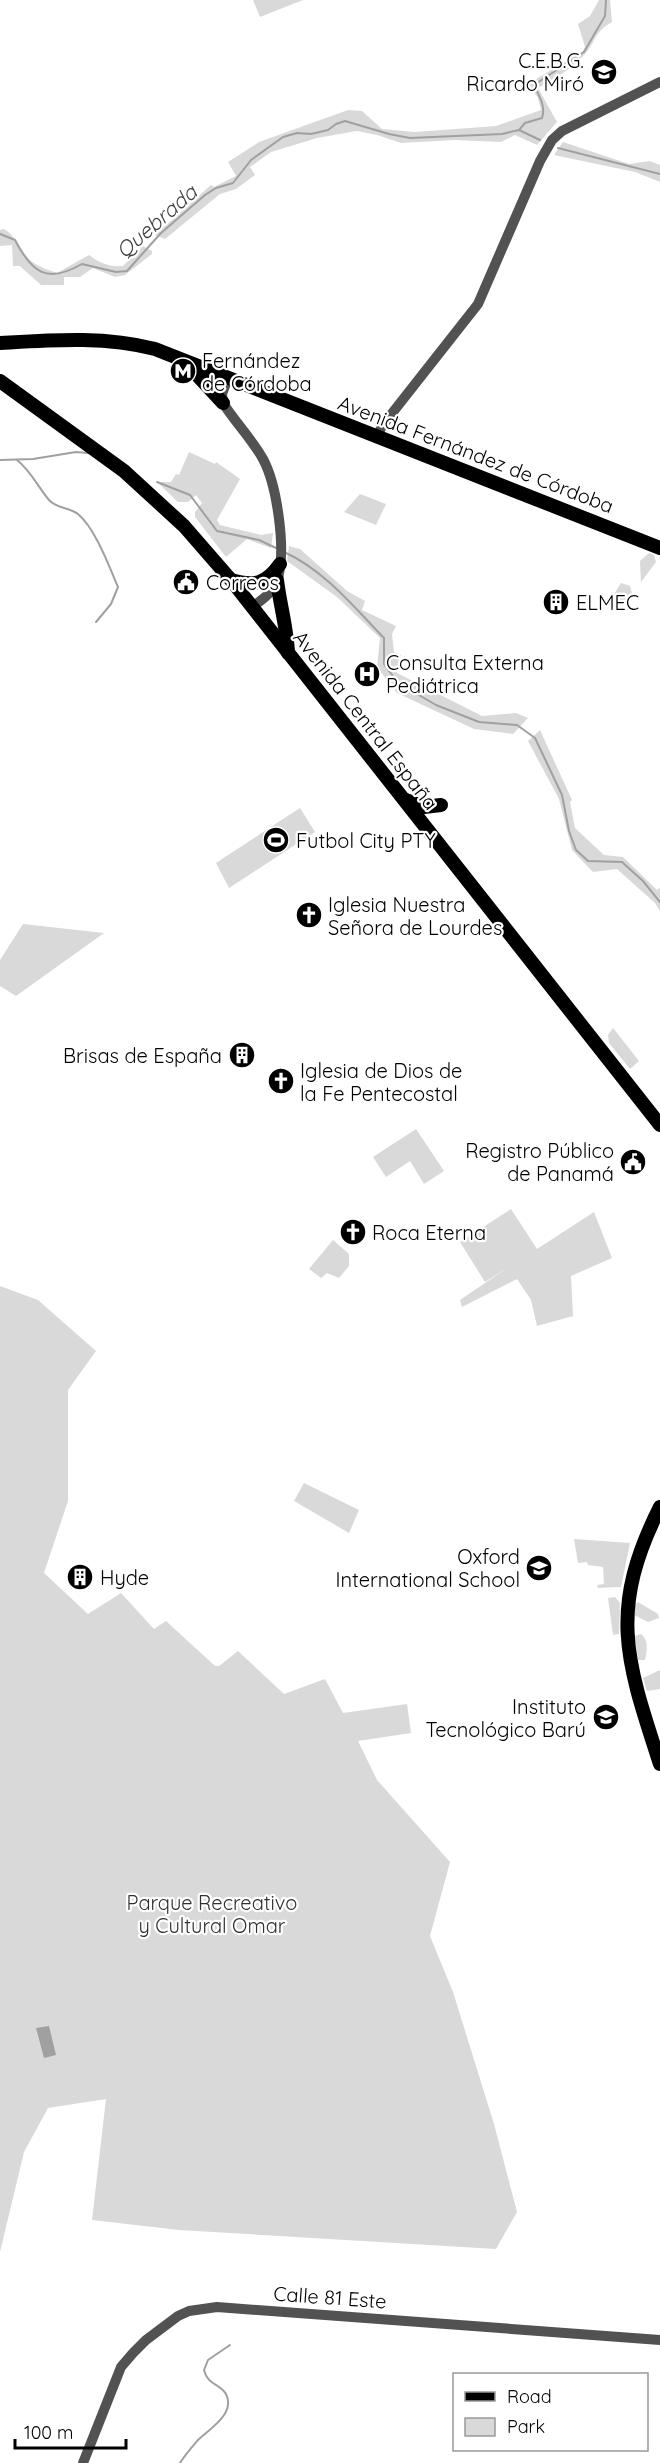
<svg xmlns="http://www.w3.org/2000/svg" width="660" height="2463" viewBox="0 0 660 2463" font-family="Quicksand,sans-serif">
  <rect width="100%" height="100%" fill="#fff"/>
  <g fill="#d9d9d9">
    <path d="M 253,0 L 303,0 L 260,17 Z"/>
    <path d="M 599,0 L 610,0 L 612,22 C 593,33 597,40 585,54 C 572,69 555,78 538,88 L 557,122 L 537,145 L 515,135 L 501,142 L 455,140 L 401,143 L 377,135 L 357,131 L 317,138 L 271,152 L 250,167 L 255,175 L 236,189 L 220,194 L 165,239 L 155,235 L 211,185 L 214,187 L 236,176 L 228,162 L 259,142 L 348,110 L 362,111 L 382,129 L 415,132 L 496,126 L 541,110 L 538,98 L 529,85 L 531,82 L 583,51 L 585,47 L 578,24 L 590,16 Z"/>
    <path d="M 563,142 L 629,164 L 650,161 L 660,165 L 660,182 L 635,172 L 554,155 Z"/>
    <path d="M 4,229 C 17,237 19,249 30,260 C 37,266 48,270 57,273 L 89,255 C 99,263 109,267 123,266 L 143,246 L 152,251 L 152,254 L 125,275 L 115,277 L 93,268 L 80,277 L 64,277 L 64,285 L 41,285 L 20,266 L 13,266 L 12,245 L 0,246 L 0,230 Z"/>
    <path d="M 189,452 L 215,464 L 216,462 L 240,479 L 217,520 L 220,525 L 261,535 L 273,533 L 271,548 L 247,539 L 226,557 L 195,517 L 195,512 L 202,503 L 196,495 L 188,502 L 178,502 L 157,482 L 171,482 L 176,474 L 179,475 Z"/>
    <path d="M 360,494 L 386,504 L 376,525 L 344,512 Z"/>
    <path d="M 289,546 L 300,549 L 347,591 L 365,601 L 362,610 L 396,626 L 392,634 L 394,652 L 401,655 L 397,673 L 482,716 L 516,713 L 528,718 L 513,734 L 474,729 L 397,693 L 377,667 L 380,638 L 337,597 L 287,561 Z"/>
    <path d="M 649,553 L 654,555 L 656,562 L 641,582 L 640,561 Z"/>
    <path d="M 621,583 L 630,586 L 632,593 L 621,606 L 606,599 L 613,596 Z"/>
    <path d="M 540,730 L 572,800 L 570,802 L 575,828 L 604,855 L 623,857 L 657,890 L 660,888 L 660,911 L 655,903 L 617,869 L 593,872 L 572,850 L 559,799 L 528,741 Z"/>
    <path d="M 300,808 L 315,832 L 229,888 L 216,863 Z"/>
    <path d="M 23,924 L 104,933 L 16,996 L 0,986 L 0,960 Z"/>
    <path d="M 613,1028 L 639,1061 L 630,1069 L 609,1043 L 608,1035 Z"/>
    <path d="M 416,1129 L 444,1171 L 424,1184 L 410,1161 L 386,1177 L 373,1157 Z"/>
    <path d="M 511,1209 L 537,1249 L 594,1212 L 612,1258 L 571,1276 L 573,1316 L 537,1326 L 531,1300 L 517,1279 L 462,1307 L 460,1300 L 510,1266 L 485,1282 L 460,1242 Z"/>
    <path d="M 333,1240 L 349,1254 L 349,1266 L 339,1278 L 327,1273 L 321,1278 L 309,1269 Z"/>
    <path d="M 0,1286 L 38,1300 L 96,1351 L 68,1390 L 68,1501 L 44,1573 L 88,1614 L 121,1593 L 154,1629 L 166,1621 L 215,1666 L 219,1666 L 238,1651 L 284,1694 L 325,1679 L 343,1713 L 407,1704 L 411,1733 L 358,1741 L 377,1780 L 450,1862 L 430,1936 L 453,1992 L 494,2124 L 517,2212 L 496,2249 L 179,2230 L 92,2220 L 106,2099 L 48,2108 L 24,2152 L 0,2252 Z"/>
    <path d="M 304,1483 L 359,1510 L 349,1533 L 294,1501 Z"/>
    <path d="M 574,1539 L 630,1543 L 621,1587 L 598,1588 L 597,1585 L 604,1584 L 603,1567 L 588,1565 L 587,1562 L 578,1563 Z"/>
    <path d="M 615,1597 L 620,1603 L 619,1634 L 613,1635 L 608,1598 Z"/>
    <path d="M 638,1602 L 658,1614 L 659,1618 L 648,1622 L 634,1615 L 635,1605 Z"/>
    <path d="M 641,1634 C 649,1640 647,1651 645,1660 L 638,1660 L 635,1636 Z"/>
    <path d="M 660,1670 L 660,1689 L 647,1691 L 643,1678 Z"/>
  </g>
  <path fill="#a0a0a0" d="M 49,2026 L 56,2055 L 44,2058 L 36,2028 Z"/>
  <g fill="none" stroke-linecap="round" stroke-linejoin="round">
    <g stroke="#a0a0a0" stroke-width="2">
      <path d="M 519,130 L 525,123 L 542,118 C 546,106 539,96 534,85 L 584,52 L 605,16 L 606,0"/>
      <path d="M 558,148 L 660,174"/>
      <path d="M 0,234 L 15,240 C 32,273 47,284 82,264 L 116,272 L 127,271 L 161,233 L 205,195 L 216,188 L 233,183 L 251,160 L 283,137 L 297,133 L 311,134 L 328,130 L 336,124 L 345,121 L 389,134 L 410,138 L 502,134 L 519,130 L 540,140"/>
      <path d="M 0,460 L 33,459 L 76,452 L 88,453"/>
      <path d="M 17,460 C 31,471 38,487 49,500 C 57,509 69,507 78,514 C 95,528 109,566 118,587 L 111,604 L 96,622"/>
      <path d="M 157,482 L 190,495 L 217,531 L 259,540 L 276,548"/>
      <path d="M 284,552 C 324,570 354,607 384,638 L 384,664 L 398,683 L 436,705 L 479,722 L 517,725 L 535,738 L 562,795 L 569,831 L 576,850 L 588,861 L 622,862 L 643,881 L 660,902"/>
      <path d="M 180,2463 C 185,2455 192,2447 198,2440 C 209,2429 236,2414 226,2394 C 220,2383 208,2386 204,2370 L 208,2360 L 230,2345"/>
    </g>
    <g stroke="#525252" stroke-width="10">
      <path d="M 228,378 L 222,394 L 223,403 C 235,422 252,439 263,459 C 277,485 287,552 277,581 C 272,593 262,600 252,607"/>
      <path d="M 377,437 L 382,426 L 478,304 L 540,161 L 552,140 L 562,131 L 660,82"/>
      <path d="M 83,2463 L 121,2367 L 133,2353 L 146,2340 L 178,2316 L 189,2311 L 217,2307 L 660,2340"/>
    </g>
    <g stroke="#000" stroke-width="14">
      <path d="M 0,343 C 53,340 104,336 155,349 L 660,548"/>
      <path d="M 184,361 L 223,403"/>
      <path d="M 0,381 L 124,471 L 184,526 L 231,580 L 660,1125"/>
      <path d="M 231,580 C 254,587 266,584 280,564"/>
      <path d="M 277,580 C 280,605 287,628 288,653"/>
      <path d="M 406,800 L 424,807 L 441,805"/>
      <path d="M 660,1507 C 608,1610 626,1660 660,1764"/>
    </g>
  </g>
  <defs>
    <symbol id="school-disc" viewBox="-11 -11 22 22"><circle r="9.5" fill="#000" stroke="#fff"/><path d="M0-5L7-2L0 1L-7-2ZM-4 1L0 2.5L4 1V4Q0 6-4 4Z" fill="#fff"/></symbol>
    <symbol id="metro-disc" viewBox="-11 -11 22 22"><circle r="9.5" fill="#000" stroke="#fff"/><path d="M-5.5 5V-5H-3L0 0L3-5H5.5V5H3V-.5L0 4L-3-.5V5Z" fill="#fff"/></symbol>
    <symbol id="civic-disc" viewBox="-11 -11 22 22"><circle r="9.5" fill="#000" stroke="#fff"/><path d="M-.6-6.5H3V-4.5H.6V-3L4-1V1h2V6H-6V1h2V-1L-.6-3ZM-1.2 2.5V6h2.4V2.5Z" fill="#fff"/></symbol>
    <symbol id="building-disc" viewBox="-11 -11 22 22"><circle r="9.5" fill="#000" stroke="#fff"/><path d="M-4-6H4V6H1V3H-1V6H-4ZM-2.5-4.3h1.7v1.8h-1.7ZM.8-4.3h1.7v1.8H.8ZM-2.5-1h1.7V.8h-1.7ZM.8-1h1.7V.8H.8Z" fill="#fff"/></symbol>
    <symbol id="hospital-disc" viewBox="-11 -11 22 22"><circle r="9.5" fill="#000" stroke="#fff"/><path d="M-5-5h3v3.5h4V-5h3V5h-3V1.5h-4V5h-3Z" fill="#fff"/></symbol>
    <symbol id="stadium-disc" viewBox="-11 -11 22 22"><circle r="9.5" fill="#000" stroke="#fff"/><path d="M0-5a6.5 5 0 1 0 0 10a6.5 5 0 1 0 0-10ZM-3.5-1.8h7v3.6h-7Z" fill="#fff"/></symbol>
    <symbol id="church-disc" viewBox="-11 -11 22 22"><circle r="9.5" fill="#000" stroke="#fff"/><path d="M-1.2-6h2.4v3.5h3.3v2.4h-3.3V6h-2.4V-.1h-3.3v-2.4h3.3Z" fill="#fff"/></symbol>
    <symbol id="university-disc" viewBox="-11 -11 22 22"><circle r="9.5" fill="#000" stroke="#fff"/><path d="M0-5L7-2L0 1L-7-2ZM-4 1L0 2.5L4 1V4Q0 6-4 4Z" fill="#fff"/></symbol>
  </defs>
  <g fill-rule="evenodd">
    <use href="#school-disc" x="589" y="57" width="30" height="30"/>
    <use href="#metro-disc" x="168" y="356" width="30" height="30"/>
    <use href="#civic-disc" x="171" y="567" width="30" height="30"/>
    <use href="#building-disc" x="541" y="587" width="30" height="30"/>
    <use href="#hospital-disc" x="352" y="659" width="30" height="30"/>
    <use href="#stadium-disc" x="261" y="825" width="30" height="30"/>
    <use href="#church-disc" x="294" y="900" width="30" height="30"/>
    <use href="#building-disc" x="227" y="1040" width="30" height="30"/>
    <use href="#church-disc" x="266" y="1066" width="30" height="30"/>
    <use href="#civic-disc" x="618" y="1147" width="30" height="30"/>
    <use href="#church-disc" x="338" y="1217" width="30" height="30"/>
    <use href="#university-disc" x="524" y="1553" width="30" height="30"/>
    <use href="#building-disc" x="65" y="1562" width="30" height="30"/>
    <use href="#school-disc" x="591" y="1702" width="30" height="30"/>
  </g>
  <g text-anchor="middle" dominant-baseline="central" stroke-width="4.5" stroke-linejoin="round" paint-order="stroke">
    <g font-size="20" fill="#000" stroke="#fff" text-anchor="start">
      <text x="584" y="60" text-anchor="end">C.E.B.G.<tspan x="584" dy="23">Ricardo Miró</tspan></text>
      <text x="202" y="360">Fernández<tspan x="202" dy="23">de Córdoba</tspan></text>
      <text x="206" y="582">Correos</text>
      <text x="576" y="602">ELMEC</text>
      <text x="386" y="662">Consulta Externa<tspan x="386" dy="23">Pediátrica</tspan></text>
      <text x="296" y="840">Futbol City PTY</text>
      <text x="328" y="904">Iglesia Nuestra<tspan x="328" dy="23">Señora de Lourdes</tspan></text>
      <text x="222" y="1055" text-anchor="end">Brisas de España</text>
      <text x="300" y="1070">Iglesia de Dios de<tspan x="300" dy="23">la Fe Pentecostal</tspan></text>
      <text x="614" y="1150" text-anchor="end">Registro Público<tspan x="614" dy="23">de Panamá</tspan></text>
      <text x="372" y="1232">Roca Eterna</text>
      <text x="520" y="1556" text-anchor="end">Oxford<tspan x="520" dy="23">International School</tspan></text>
      <text x="100" y="1577">Hyde</text>
      <text x="586" y="1706" text-anchor="end">Instituto<tspan x="586" dy="23">Tecnológico Barú</tspan></text>
    </g>
    <g font-size="20" fill="#000" stroke="#fff">
      <text transform="translate(476 454) rotate(21)">Avenida Fernández de Córdoba</text>
      <text transform="translate(366 720) rotate(52)">Avenida Central España</text>
      <text transform="translate(330 2297) rotate(4)">Calle 81 Este</text>
    </g>
    <g font-size="20" fill="#303030" stroke="#fff">
      <text x="212" y="1902">Parque Recreativo<tspan x="212" dy="23">y Cultural Omar</tspan></text>
    </g>
    <g font-size="21" font-style="italic" fill="#414141" stroke="#fff">
      <text transform="translate(156 221) rotate(-41)">Quebrada</text>
    </g>
  </g>
  <rect x="453" y="2373" width="195" height="78" fill="#ffffff" stroke="#999999" stroke-width="1.5"/>
  <rect x="465" y="2392" width="30" height="9" fill="#000000" stroke="#999999" stroke-width="1.5"/>
  <text x="507" y="2403" font-size="18" fill="#000000">Road</text>
  <rect x="465" y="2418" width="30" height="18" fill="#d9d9d9" stroke="#999999" stroke-width="1.5"/>
  <text x="507" y="2433" font-size="18" fill="#000000">Park</text>
  <path d="M15 2439v9h111v-9" fill="none" stroke="#000000" stroke-width="3"/>
  <text x="24" y="2439" font-size="18" fill="#000000" stroke="#ffffff" stroke-width="4.5" paint-order="stroke">100 m</text>
</svg>
